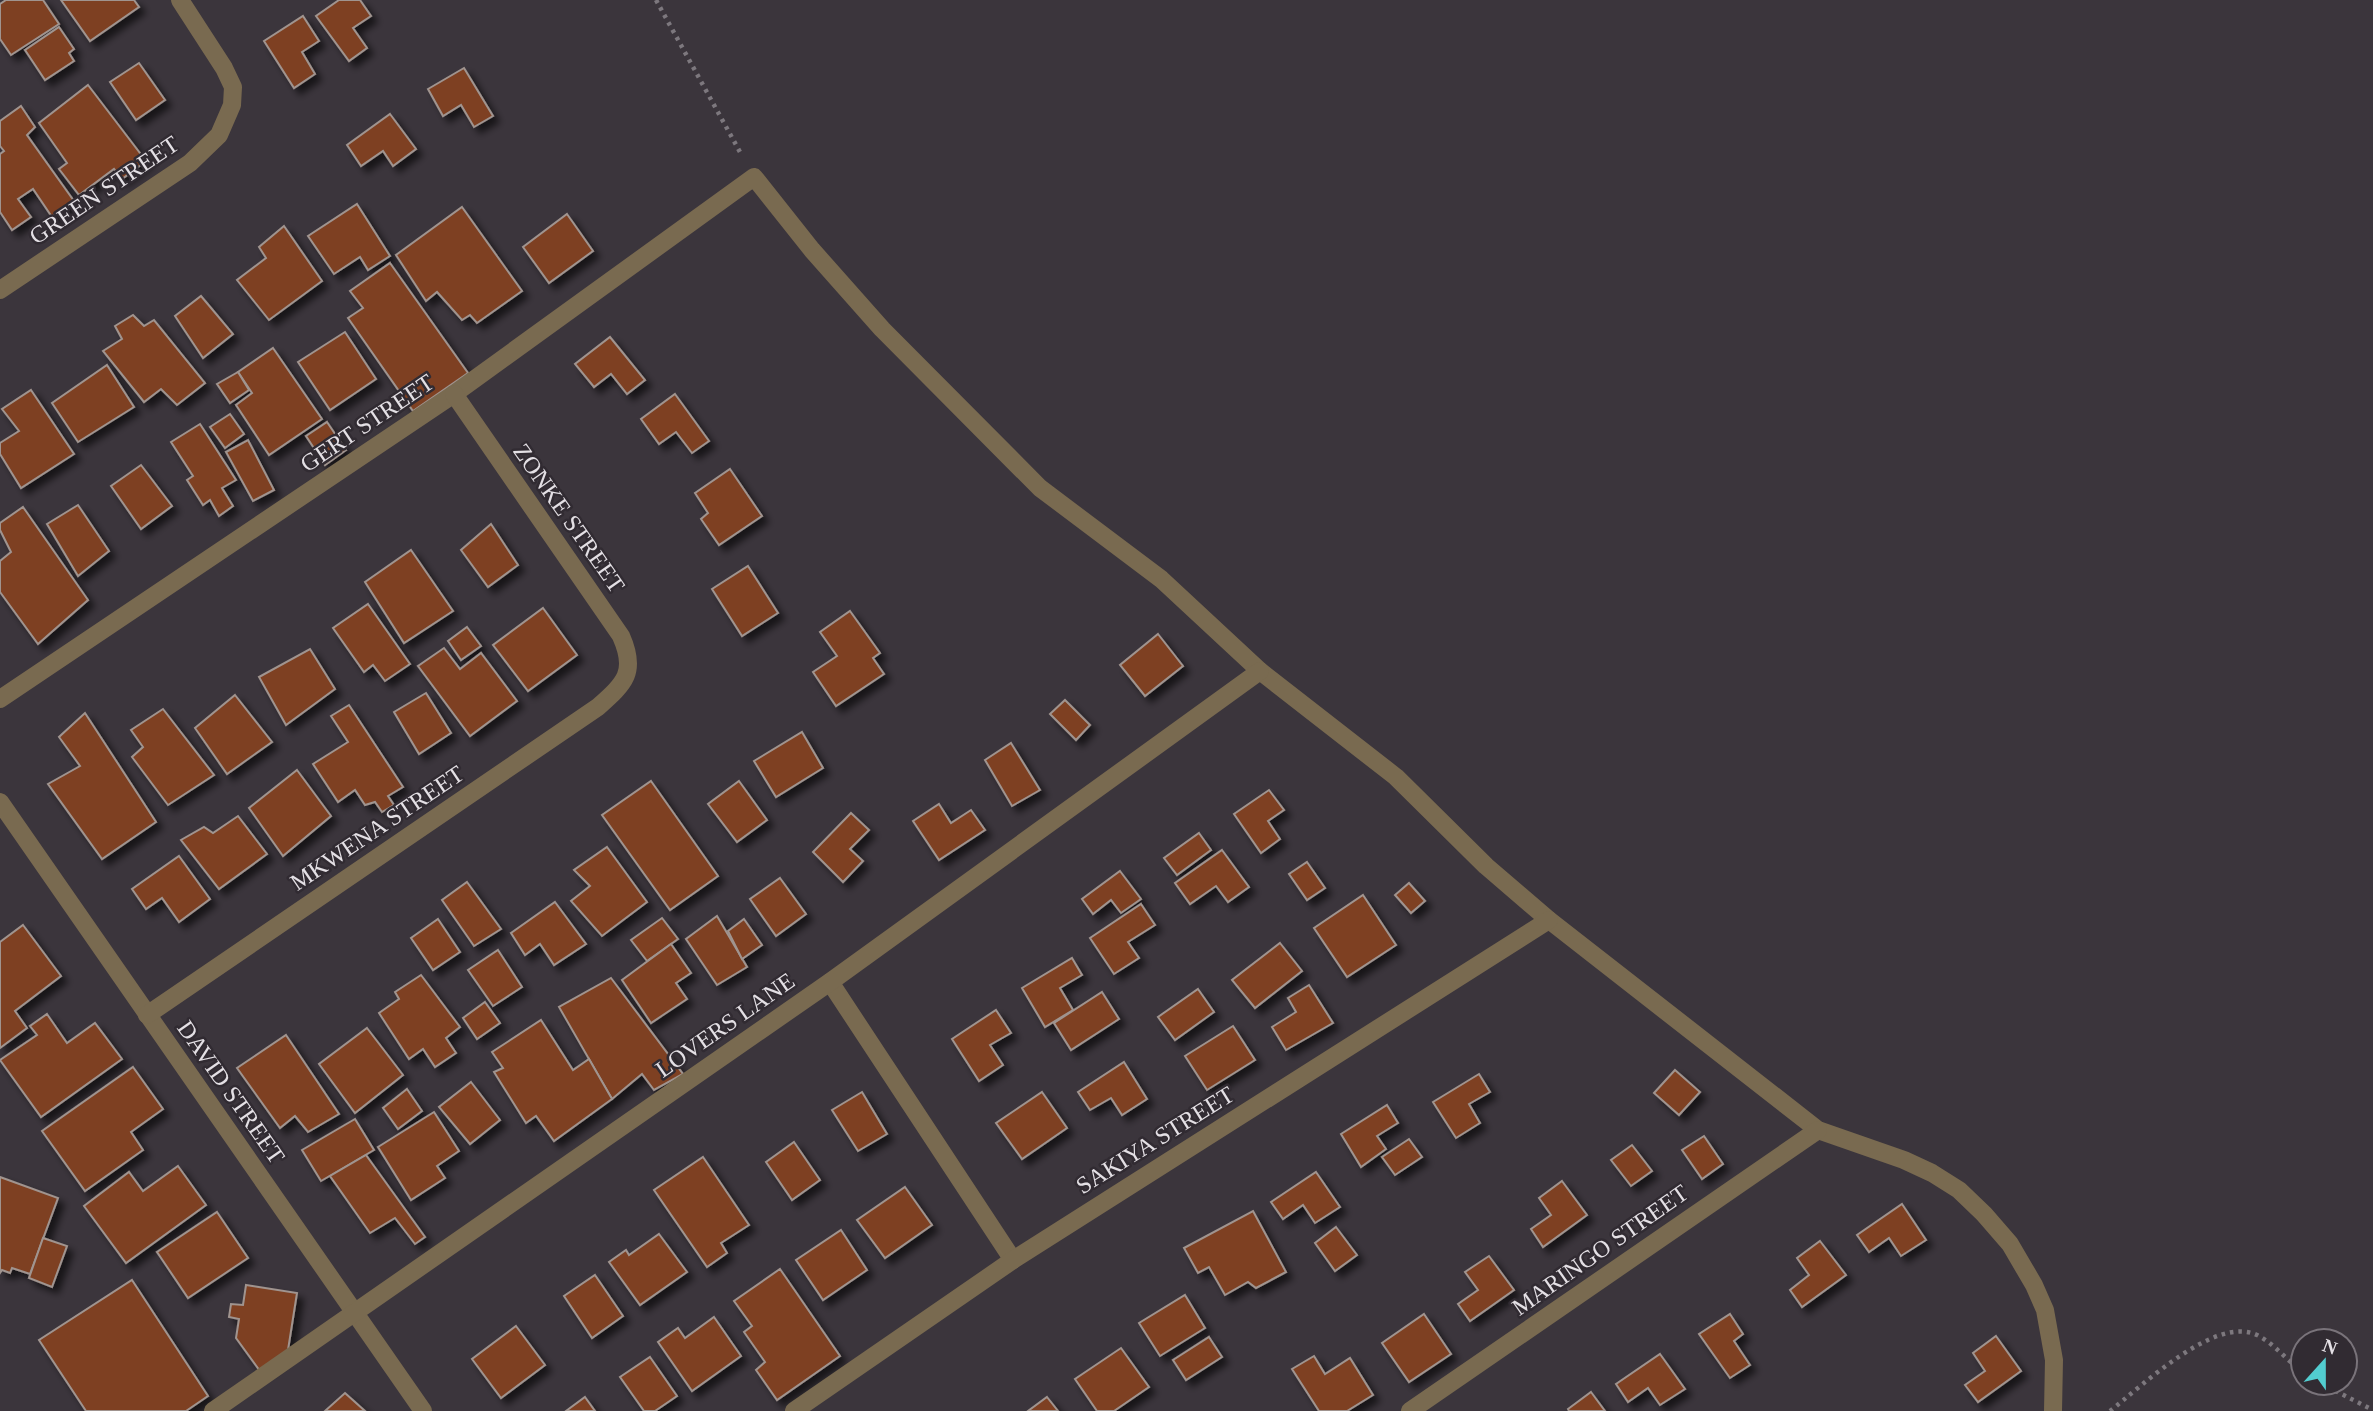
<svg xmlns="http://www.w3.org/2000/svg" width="2373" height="1411" viewBox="0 0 2373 1411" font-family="Georgia,serif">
  <defs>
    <filter id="shadow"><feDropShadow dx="6" dy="6" stdDeviation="3.5" flood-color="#0009"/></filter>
  </defs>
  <rect width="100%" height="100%" fill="#3b353c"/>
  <g fill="#7e4022" stroke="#a0948f" stroke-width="2" filter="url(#shadow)">
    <path d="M 6,0 L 43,0 L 59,24 L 11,55 L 0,39 L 0,4 Z"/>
    <path d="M 61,0 L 134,0 L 139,7 L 90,41 Z"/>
    <path d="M 339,0 L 360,0 L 371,16 L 353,28 L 367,48 L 349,61 L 316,16 Z"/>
    <path d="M 303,16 L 319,41 L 302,52 L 315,74 L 294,88 L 264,41 Z"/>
    <path d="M 59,27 L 74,49 L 69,53 L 74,61 L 45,80 L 25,50 Z"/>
    <path d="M 139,63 L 165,100 L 136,120 L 110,82 Z"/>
    <path d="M 464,68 L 493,116 L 474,127 L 461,105 L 443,116 L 428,89 Z"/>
    <path d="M 88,85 L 146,161 L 122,179 L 114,169 L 79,195 L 59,169 L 67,163 L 39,123 Z"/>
    <path d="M 21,106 L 35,127 L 27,135 L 74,201 L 52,217 L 33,189 L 18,199 L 31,217 L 12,230 L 0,212 L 0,154 L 4,151 L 0,146 L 0,121 Z"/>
    <path d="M 390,114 L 416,149 L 393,166 L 383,151 L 361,166 L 347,145 Z"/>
    <path d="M 357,204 L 390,256 L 368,270 L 360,257 L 334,274 L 308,236 Z"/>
    <path d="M 462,207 L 522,291 L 477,323 L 470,315 L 462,320 L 437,292 L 426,301 L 396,255 Z"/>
    <path d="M 567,214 L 593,251 L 549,283 L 523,247 Z"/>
    <path d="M 284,226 L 322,281 L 269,320 L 237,280 L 266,258 L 259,247 Z"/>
    <path d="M 390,263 L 468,373 L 413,411 L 348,318 L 363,308 L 350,291 Z"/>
    <path d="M 201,296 L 233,334 L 203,358 L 175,316 Z"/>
    <path d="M 133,315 L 144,326 L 154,320 L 205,383 L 177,405 L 161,389 L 144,402 L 103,351 L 122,339 L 115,326 Z"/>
    <path d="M 345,332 L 376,379 L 330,410 L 298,362 Z"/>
    <path d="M 610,337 L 645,380 L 627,394 L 611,374 L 594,387 L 575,364 Z"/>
    <path d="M 273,348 L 322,419 L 269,455 L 236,405 L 252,393 L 238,372 Z"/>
    <path d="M 107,365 L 134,407 L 78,442 L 52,403 Z"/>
    <path d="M 238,372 L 249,390 L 230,403 L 217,384 Z"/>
    <path d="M 31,390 L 74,454 L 21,488 L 0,454 L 0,443 L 19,431 L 2,409 Z"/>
    <path d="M 675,394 L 709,441 L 692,453 L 676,432 L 659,444 L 641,419 Z"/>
    <path d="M 230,414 L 244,434 L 225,448 L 210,427 Z"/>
    <path d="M 327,422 L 346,450 L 325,465 L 306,436 Z"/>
    <path d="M 200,424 L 236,480 L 222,488 L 233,506 L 219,516 L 210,500 L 203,505 L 187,480 L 193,476 L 171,442 Z"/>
    <path d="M 248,440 L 274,490 L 253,501 L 226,452 Z"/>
    <path d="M 141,465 L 172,506 L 141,529 L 111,486 Z"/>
    <path d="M 730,469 L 762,516 L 719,545 L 701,519 L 708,513 L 695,493 Z"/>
    <path d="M 78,505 L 109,551 L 78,576 L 47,524 Z"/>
    <path d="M 23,507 L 88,600 L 38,644 L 0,592 L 0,561 L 11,552 L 0,530 L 0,523 Z"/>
    <path d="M 491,524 L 518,565 L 488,587 L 461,550 Z"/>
    <path d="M 411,550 L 453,611 L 404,643 L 365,582 Z"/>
    <path d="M 748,566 L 778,613 L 742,636 L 712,589 Z"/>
    <path d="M 368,604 L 410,664 L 385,681 L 373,665 L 364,672 L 333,628 Z"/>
    <path d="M 543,608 L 577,655 L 528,691 L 493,645 Z"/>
    <path d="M 850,611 L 880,653 L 873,658 L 884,674 L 836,706 L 813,672 L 837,656 L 820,632 Z"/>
    <path d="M 467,627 L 481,646 L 461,660 L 448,641 Z"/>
    <path d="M 1158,634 L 1183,666 L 1145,696 L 1120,665 Z"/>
    <path d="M 444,648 L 460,669 L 481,653 L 517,701 L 470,736 L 418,666 Z"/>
    <path d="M 310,649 L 335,689 L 286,725 L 259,677 Z"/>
    <path d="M 426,693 L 451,733 L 419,754 L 394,712 Z"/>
    <path d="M 235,695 L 272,742 L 227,774 L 195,728 Z"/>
    <path d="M 1065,700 L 1090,725 L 1076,740 L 1050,714 Z"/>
    <path d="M 349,705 L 403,787 L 388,796 L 394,805 L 382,812 L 375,802 L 365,805 L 355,790 L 338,802 L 313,764 L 348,742 L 331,716 Z"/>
    <path d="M 163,709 L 214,775 L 168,805 L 132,757 L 143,747 L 131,730 Z"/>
    <path d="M 85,713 L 156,822 L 102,859 L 48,784 L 80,766 L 59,737 Z"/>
    <path d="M 802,732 L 823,768 L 776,797 L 754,761 Z"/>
    <path d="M 1011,743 L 1040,790 L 1012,806 L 985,760 Z"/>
    <path d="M 297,770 L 331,816 L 283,856 L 249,808 Z"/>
    <path d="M 651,781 L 718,876 L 670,910 L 602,815 Z"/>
    <path d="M 739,781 L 767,820 L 737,842 L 708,804 Z"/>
    <path d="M 1269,790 L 1284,810 L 1268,821 L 1280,839 L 1261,853 L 1234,814 Z"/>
    <path d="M 939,804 L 951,823 L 971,810 L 985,830 L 939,860 L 913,821 Z"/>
    <path d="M 851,813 L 869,830 L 850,849 L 863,861 L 843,882 L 813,852 Z"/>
    <path d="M 238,816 L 267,854 L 219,889 L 181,840 L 204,827 L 213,833 Z"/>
    <path d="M 1199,833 L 1211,850 L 1177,875 L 1164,858 Z"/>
    <path d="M 607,847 L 647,902 L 602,936 L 571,901 L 590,886 L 574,870 Z"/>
    <path d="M 1222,850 L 1249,887 L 1228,902 L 1216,886 L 1190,904 L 1175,883 Z"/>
    <path d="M 179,856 L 210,899 L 179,922 L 162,898 L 146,909 L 132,889 Z"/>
    <path d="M 1307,862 L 1325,888 L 1307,900 L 1289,874 Z"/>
    <path d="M 1120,871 L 1141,899 L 1121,913 L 1111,900 L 1093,914 L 1082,899 Z"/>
    <path d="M 780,878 L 806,914 L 776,936 L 750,899 Z"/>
    <path d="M 467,882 L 501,929 L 474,946 L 442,900 Z"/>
    <path d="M 1409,883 L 1425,901 L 1411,913 L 1395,895 Z"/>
    <path d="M 1363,895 L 1396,945 L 1347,977 L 1314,928 Z"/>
    <path d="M 555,902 L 586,944 L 554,965 L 540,944 L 525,955 L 511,933 Z"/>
    <path d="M 1141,904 L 1155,925 L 1128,942 L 1139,958 L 1114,974 L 1090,938 Z"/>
    <path d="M 717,916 L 747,967 L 717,985 L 686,939 Z"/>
    <path d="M 662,918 L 678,939 L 647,961 L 631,940 Z"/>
    <path d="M 438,919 L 460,952 L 433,970 L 411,938 Z"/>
    <path d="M 744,919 L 762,945 L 742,959 L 728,931 Z"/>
    <path d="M 23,925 L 61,976 L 15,1011 L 27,1028 L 0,1048 L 0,942 Z"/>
    <path d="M 1280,943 L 1302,971 L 1255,1008 L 1232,980 Z"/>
    <path d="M 671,944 L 691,973 L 676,983 L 687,999 L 651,1023 L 622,980 Z"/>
    <path d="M 498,950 L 522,987 L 493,1006 L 468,970 Z"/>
    <path d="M 1072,958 L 1082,975 L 1060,988 L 1073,1010 L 1045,1027 L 1022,988 Z"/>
    <path d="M 421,975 L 460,1027 L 446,1038 L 456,1053 L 435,1067 L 423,1049 L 409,1059 L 379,1013 L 399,999 L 395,992 Z"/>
    <path d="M 611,978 L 683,1074 L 654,1090 L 642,1074 L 612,1099 L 559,1007 Z"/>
    <path d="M 1309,985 L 1333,1023 L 1286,1050 L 1272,1027 L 1296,1012 L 1288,998 Z"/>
    <path d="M 1198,989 L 1214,1012 L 1175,1040 L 1158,1017 Z"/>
    <path d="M 1102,992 L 1119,1019 L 1071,1050 L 1054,1023 Z"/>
    <path d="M 485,1002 L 500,1023 L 477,1039 L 463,1018 Z"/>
    <path d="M 996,1010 L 1011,1033 L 990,1045 L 1003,1065 L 979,1081 L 952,1039 Z"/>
    <path d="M 47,1014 L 67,1043 L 95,1023 L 122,1059 L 41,1117 L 0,1060 L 37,1035 L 30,1026 Z"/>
    <path d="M 541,1020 L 573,1070 L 589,1059 L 612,1099 L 554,1141 L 536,1116 L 526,1123 L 494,1072 L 503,1068 L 492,1052 Z"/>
    <path d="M 1233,1026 L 1255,1060 L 1207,1090 L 1185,1056 Z"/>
    <path d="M 367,1028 L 403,1075 L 355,1113 L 319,1064 Z"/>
    <path d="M 286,1035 L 339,1114 L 308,1132 L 295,1116 L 280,1128 L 237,1068 Z"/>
    <path d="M 1124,1062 L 1147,1099 L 1122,1115 L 1111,1098 L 1090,1110 L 1078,1092 Z"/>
    <path d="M 133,1067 L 163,1109 L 131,1132 L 143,1150 L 85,1191 L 42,1131 Z"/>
    <path d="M 1675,1070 L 1700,1092 L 1679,1115 L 1654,1093 Z"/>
    <path d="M 1479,1074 L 1490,1092 L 1469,1104 L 1480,1123 L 1456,1138 L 1433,1102 Z"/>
    <path d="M 471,1082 L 500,1120 L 470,1144 L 439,1107 Z"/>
    <path d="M 407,1089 L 422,1111 L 398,1129 L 383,1108 Z"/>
    <path d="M 862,1092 L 887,1134 L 858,1151 L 832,1110 Z"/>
    <path d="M 1042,1092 L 1067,1128 L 1022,1159 L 996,1123 Z"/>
    <path d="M 1387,1105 L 1398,1123 L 1377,1136 L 1386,1149 L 1361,1167 L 1341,1134 Z"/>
    <path d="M 434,1112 L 459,1151 L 437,1166 L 445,1178 L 411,1200 L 378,1147 Z"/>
    <path d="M 355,1119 L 374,1150 L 321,1181 L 302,1150 Z"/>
    <path d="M 1704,1136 L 1723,1164 L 1702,1179 L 1682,1150 Z"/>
    <path d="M 1409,1139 L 1422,1157 L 1395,1175 L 1382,1157 Z"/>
    <path d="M 794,1142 L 820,1180 L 792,1200 L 766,1162 Z"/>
    <path d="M 1632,1145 L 1652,1171 L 1631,1186 L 1611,1160 Z"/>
    <path d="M 366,1155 L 425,1237 L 415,1244 L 395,1218 L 370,1233 L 330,1176 Z"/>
    <path d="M 703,1157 L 749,1225 L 721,1243 L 727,1253 L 707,1267 L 654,1190 Z"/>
    <path d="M 178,1166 L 206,1205 L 126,1263 L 84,1206 L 129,1172 L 143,1191 Z"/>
    <path d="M 1316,1172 L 1340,1207 L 1315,1223 L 1303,1205 L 1283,1219 L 1271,1202 Z"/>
    <path d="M 0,1177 L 58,1198 L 30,1274 L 12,1268 L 10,1273 L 2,1270 L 0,1273 Z"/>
    <path d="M 1562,1181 L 1587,1215 L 1543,1247 L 1531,1229 L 1551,1215 L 1539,1198 Z"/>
    <path d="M 905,1187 L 932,1225 L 885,1258 L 857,1220 Z"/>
    <path d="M 1902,1204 L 1926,1240 L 1901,1256 L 1889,1238 L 1869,1252 L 1857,1235 Z"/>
    <path d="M 1253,1211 L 1286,1272 L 1256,1288 L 1248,1282 L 1225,1295 L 1209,1267 L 1198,1273 L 1184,1248 Z"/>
    <path d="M 217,1212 L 248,1258 L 188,1298 L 157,1252 Z"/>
    <path d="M 1336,1227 L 1357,1255 L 1335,1271 L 1315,1243 Z"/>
    <path d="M 841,1230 L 867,1270 L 823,1300 L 796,1260 Z"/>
    <path d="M 659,1234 L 687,1272 L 640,1305 L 609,1262 L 626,1250 L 629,1255 Z"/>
    <path d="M 43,1238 L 67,1246 L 52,1287 L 29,1278 Z"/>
    <path d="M 1820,1241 L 1846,1275 L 1802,1307 L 1790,1290 L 1809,1275 L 1797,1258 Z"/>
    <path d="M 1489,1256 L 1514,1290 L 1470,1321 L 1458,1304 L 1478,1290 L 1465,1272 Z"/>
    <path d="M 780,1269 L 840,1356 L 777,1400 L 756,1370 L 765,1362 L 744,1332 L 752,1326 L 734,1301 Z"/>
    <path d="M 595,1275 L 623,1316 L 592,1338 L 564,1296 Z"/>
    <path d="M 132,1280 L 208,1396 L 186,1411 L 86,1411 L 39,1340 Z"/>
    <path d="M 246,1285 L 297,1293 L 288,1350 L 260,1371 L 236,1338 L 239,1319 L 229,1317 L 231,1304 L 243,1305 Z"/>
    <path d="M 1185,1295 L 1205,1328 L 1160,1356 L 1139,1323 Z"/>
    <path d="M 1424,1314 L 1451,1354 L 1409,1382 L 1382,1343 Z"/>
    <path d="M 1730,1314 L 1743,1334 L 1734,1341 L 1750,1365 L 1730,1378 L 1699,1334 Z"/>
    <path d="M 714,1317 L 741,1356 L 692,1391 L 658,1342 L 678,1328 L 685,1338 Z"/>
    <path d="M 516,1326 L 545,1365 L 501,1398 L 472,1359 Z"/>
    <path d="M 1996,1336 L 2021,1371 L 1978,1402 L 1965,1385 L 1985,1371 L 1973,1353 Z"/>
    <path d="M 1209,1337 L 1222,1357 L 1186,1380 L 1173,1360 Z"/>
    <path d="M 1121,1348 L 1149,1387 L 1114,1411 L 1097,1411 L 1075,1379 Z"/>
    <path d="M 1660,1354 L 1685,1389 L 1660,1405 L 1648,1388 L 1628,1402 L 1616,1384 Z"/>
    <path d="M 1314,1356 L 1325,1374 L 1350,1358 L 1373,1395 L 1347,1411 L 1319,1411 L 1292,1369 Z"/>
    <path d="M 650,1357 L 677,1396 L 655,1411 L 644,1411 L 620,1377 Z"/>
    <path d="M 1591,1392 L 1605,1411 L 1569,1411 L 1568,1409 Z"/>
    <path d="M 345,1393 L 365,1411 L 325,1411 Z"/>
    <path d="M 585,1397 L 595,1411 L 566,1411 Z"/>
    <path d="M 1047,1397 L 1058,1411 L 1028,1411 Z"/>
  </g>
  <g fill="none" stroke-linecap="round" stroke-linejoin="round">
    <g stroke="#7d787e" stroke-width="4.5" stroke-dasharray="3.5 5" stroke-linecap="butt">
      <path d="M 656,0 L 740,152"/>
      <path d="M 2320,1383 L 2373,1410"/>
      <path d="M 2110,1411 C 2142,1386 2215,1315 2257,1335 C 2275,1344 2287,1361 2303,1372"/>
    </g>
    <g stroke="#796a50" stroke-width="18">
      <path d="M 0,290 L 190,163 L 219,135 L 232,105 L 233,87 L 224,68 L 180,0"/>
      <path d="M 0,699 L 454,394 L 754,177 L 812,250 L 882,329 L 1040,488 L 1161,579 L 1260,671 L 1396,777 L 1486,866 L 1549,920 L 1818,1130 L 1904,1160 L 1932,1173 L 1959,1190 L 1984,1214 L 2010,1244 L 2034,1285 L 2045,1310 L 2054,1360 L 2053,1411"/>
      <path d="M 0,802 L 423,1411"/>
      <path d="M 830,982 L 1013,1260"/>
      <path d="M 147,1015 L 598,707 C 625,683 637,672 621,636 L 454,394"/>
      <path d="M 213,1411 L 830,982 L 1260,671"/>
      <path d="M 794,1411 L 1013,1260 L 1549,920"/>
      <path d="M 1410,1411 L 1818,1130"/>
    </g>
  </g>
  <g text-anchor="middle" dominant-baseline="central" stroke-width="5" stroke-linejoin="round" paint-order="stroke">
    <g font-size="24" fill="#e4e0e5" stroke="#312b32">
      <text transform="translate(104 190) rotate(-34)">GREEN STREET</text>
      <text transform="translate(367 423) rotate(-34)">GERT STREET</text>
      <text transform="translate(569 518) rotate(55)">ZONKE STREET</text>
      <text transform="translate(377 828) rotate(-34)">MKWENA STREET</text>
      <text transform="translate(725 1025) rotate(-35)">LOVERS LANE</text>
      <text transform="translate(231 1092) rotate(55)">DAVID STREET</text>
      <text transform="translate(1155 1140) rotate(-32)">SAKIYA STREET</text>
      <text transform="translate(1600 1250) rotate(-35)">MARINGO STREET</text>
    </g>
  </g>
  <g transform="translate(2324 1362) rotate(21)"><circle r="33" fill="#312b32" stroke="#79737a" stroke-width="2"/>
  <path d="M0-5L12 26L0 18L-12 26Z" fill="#52cdd0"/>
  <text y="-10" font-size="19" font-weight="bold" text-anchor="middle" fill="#e4e0e5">N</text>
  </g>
</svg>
